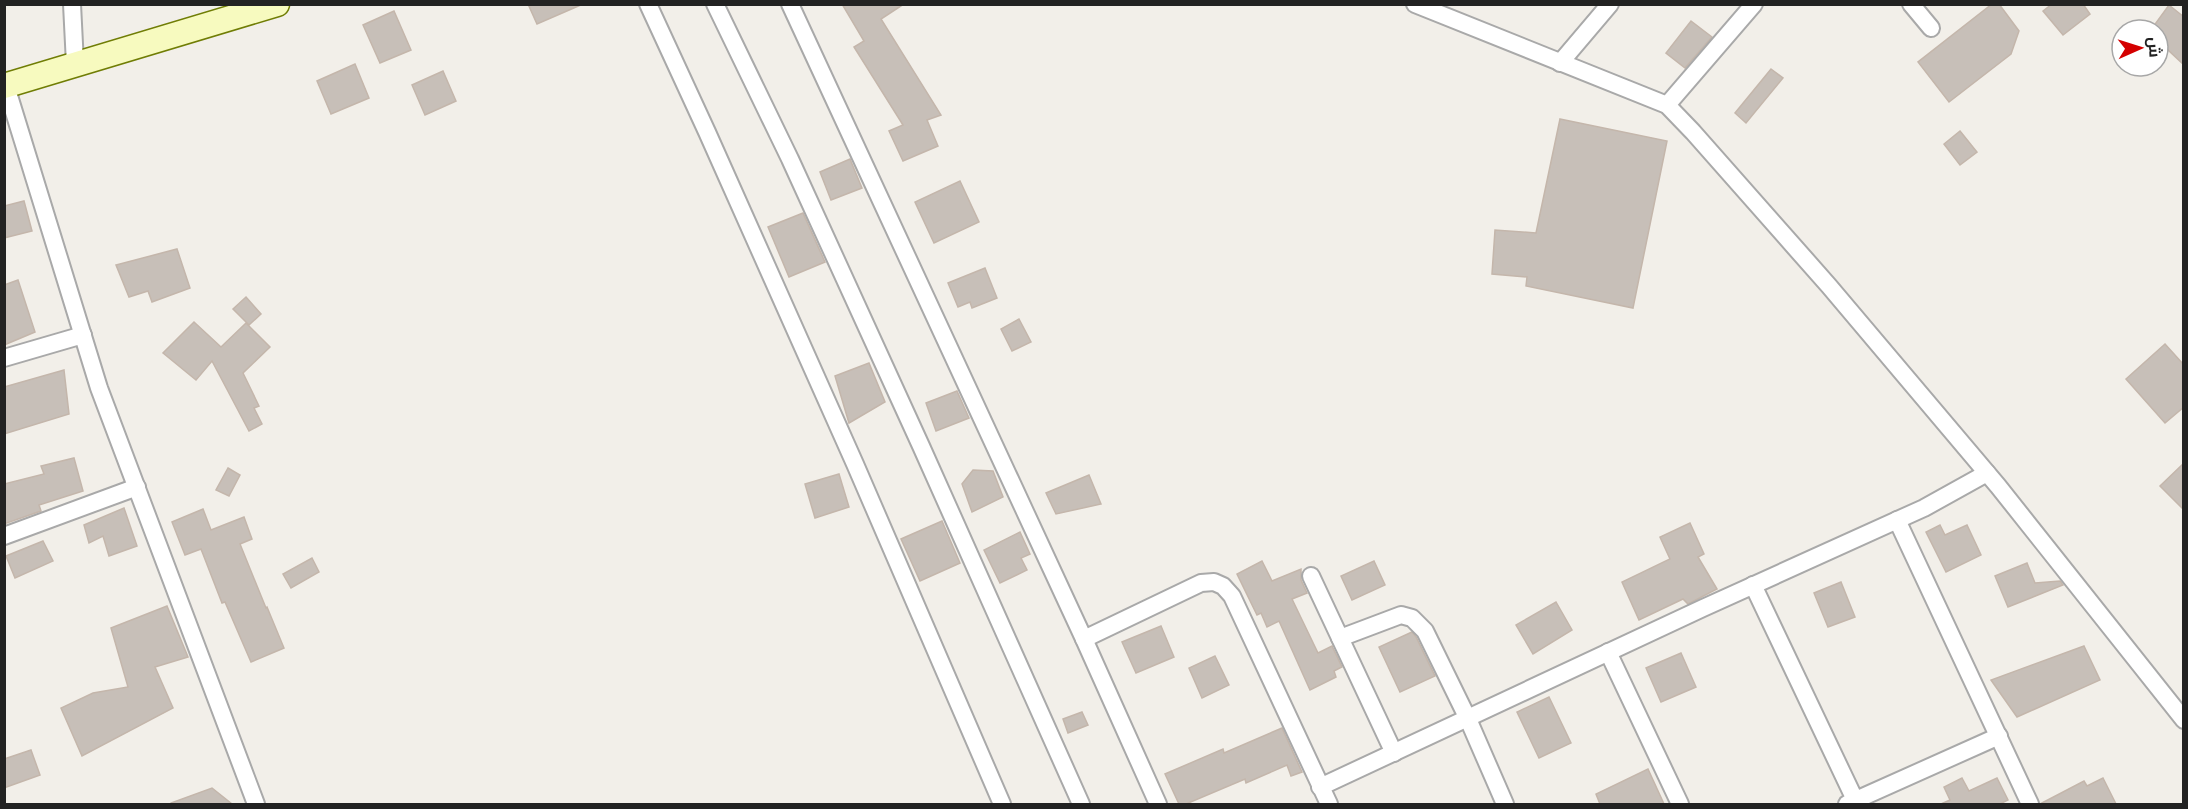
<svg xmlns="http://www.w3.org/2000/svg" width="2188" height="809" viewBox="0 0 2188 809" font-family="Quicksand,Cairo,sans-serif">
  <rect width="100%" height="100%" fill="#f2efe9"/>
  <g fill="#c7bfb8" stroke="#c4b6ab" stroke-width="1.5">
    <path d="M 528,4 L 583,4 L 537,24 Z"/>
    <path d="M 842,4 L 904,4 L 881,19 L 941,115 L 927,120 L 938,146 L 903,161 L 889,131 L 903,125 L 854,47 L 864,41 Z"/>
    <path d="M 1992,4 L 1999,4 L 2019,31 L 2011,54 L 1949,102 L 1918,62 Z"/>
    <path d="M 2052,4 L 2083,4 L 2090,14 L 2063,35 L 2043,11 Z"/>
    <path d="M 2169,5 L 2184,17 L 2184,65 L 2168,50 L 2158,35 L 2158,30 L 2155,30 L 2153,27 Z"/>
    <path d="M 394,11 L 411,50 L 380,63 L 363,25 Z"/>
    <path d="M 1691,21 L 1712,37 L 1685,68 L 1666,53 Z"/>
    <path d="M 355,64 L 369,98 L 331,114 L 317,81 Z"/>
    <path d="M 1771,69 L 1783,78 L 1746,123 L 1735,113 Z"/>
    <path d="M 443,71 L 456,101 L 425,115 L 412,85 Z"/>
    <path d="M 1560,119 L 1667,141 L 1633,308 L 1526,286 L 1527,277 L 1492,274 L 1495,230 L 1536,233 Z"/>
    <path d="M 1960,131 L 1977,152 L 1960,165 L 1944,144 Z"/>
    <path d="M 850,159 L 862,188 L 831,200 L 820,172 Z"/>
    <path d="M 960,181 L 979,222 L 934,243 L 915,202 Z"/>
    <path d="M 24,201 L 32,231 L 4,238 L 4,206 Z"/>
    <path d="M 803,213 L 825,262 L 789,277 L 768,227 Z"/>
    <path d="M 177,249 L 190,288 L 152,302 L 148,291 L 129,297 L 116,265 Z"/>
    <path d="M 985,268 L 997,298 L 972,308 L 970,302 L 958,307 L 948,283 Z"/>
    <path d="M 18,280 L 35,332 L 4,345 L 4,285 Z"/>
    <path d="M 246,297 L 261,314 L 249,325 L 233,309 Z"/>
    <path d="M 1019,319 L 1031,342 L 1012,351 L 1001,329 Z"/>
    <path d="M 194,322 L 221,347 L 246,323 L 270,347 L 243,373 L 259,406 L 254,408 L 262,424 L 249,431 L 212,361 L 196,380 L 163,353 Z"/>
    <path d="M 2165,344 L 2184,365 L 2184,407 L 2165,423 L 2126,379 Z"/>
    <path d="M 869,363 L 885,402 L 849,423 L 835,376 Z"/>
    <path d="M 64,370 L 69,414 L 4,434 L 4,387 Z"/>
    <path d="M 957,391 L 969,418 L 936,431 L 926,403 Z"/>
    <path d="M 74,458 L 83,491 L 39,505 L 41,511 L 4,524 L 4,484 L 44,474 L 41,466 Z"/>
    <path d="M 2184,463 L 2184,510 L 2160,486 Z"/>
    <path d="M 228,468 L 240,475 L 229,496 L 216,490 Z"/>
    <path d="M 973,470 L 993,471 L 1003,497 L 972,512 L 962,484 Z"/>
    <path d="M 839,474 L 849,507 L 815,518 L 805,484 Z"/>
    <path d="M 1089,475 L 1101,504 L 1056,514 L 1046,493 Z"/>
    <path d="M 124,508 L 137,546 L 109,556 L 103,536 L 89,543 L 84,525 Z"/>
    <path d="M 203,509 L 211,530 L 244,517 L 252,539 L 240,544 L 266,608 L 267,607 L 284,648 L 251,662 L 225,602 L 222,603 L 201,549 L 185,555 L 172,522 Z"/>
    <path d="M 942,521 L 960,563 L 920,581 L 901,539 Z"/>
    <path d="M 1690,523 L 1704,554 L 1698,557 L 1717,589 L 1688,604 L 1683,599 L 1639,620 L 1622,582 L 1670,559 L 1660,537 Z"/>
    <path d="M 1940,525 L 1945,535 L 1967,525 L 1981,555 L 1946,572 L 1926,532 Z"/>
    <path d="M 1020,532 L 1030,554 L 1021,558 L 1027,570 L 1000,583 L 984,550 Z"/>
    <path d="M 43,541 L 53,561 L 15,578 L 6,556 Z"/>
    <path d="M 312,558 L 319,572 L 291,588 L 283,574 Z"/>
    <path d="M 1262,561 L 1272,581 L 1301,569 L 1301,580 L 1307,593 L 1292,599 L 1318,653 L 1332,646 L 1342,667 L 1334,671 L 1336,677 L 1310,690 L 1279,621 L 1267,627 L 1261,613 L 1257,615 L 1237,574 Z"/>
    <path d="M 1374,561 L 1385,585 L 1352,600 L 1341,576 Z"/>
    <path d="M 2027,563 L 2035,583 L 2060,581 L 2063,585 L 2008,607 L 1995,576 Z"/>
    <path d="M 1841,582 L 1855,617 L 1828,627 L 1814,593 Z"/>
    <path d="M 1556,602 L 1572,630 L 1533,654 L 1516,625 Z"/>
    <path d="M 167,606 L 188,657 L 155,667 L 173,708 L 82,756 L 61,708 L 93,693 L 128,687 L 111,628 Z"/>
    <path d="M 1161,626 L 1174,657 L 1136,673 L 1122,642 Z"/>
    <path d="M 1412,632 L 1416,637 L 1435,676 L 1400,692 L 1379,647 Z"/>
    <path d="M 2084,646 L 2100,680 L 2017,717 L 1991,680 Z"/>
    <path d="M 1681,653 L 1696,687 L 1661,702 L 1646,668 Z"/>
    <path d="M 1215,656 L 1229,685 L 1202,698 L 1189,668 Z"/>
    <path d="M 1549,697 L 1571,743 L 1539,758 L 1517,712 Z"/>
    <path d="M 1082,712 L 1088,725 L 1068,733 L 1063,719 Z"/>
    <path d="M 1282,728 L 1302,772 L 1291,776 L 1287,765 L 1246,783 L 1245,779 L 1186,804 L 1179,804 L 1165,774 L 1223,749 L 1224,753 Z"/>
    <path d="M 31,750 L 40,775 L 4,788 L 4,759 Z"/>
    <path d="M 1648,769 L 1664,804 L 1600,804 L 1596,794 Z"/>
    <path d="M 1962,778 L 1969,791 L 1997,778 L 2008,800 L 2000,804 L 1941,804 L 1950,800 L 1944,787 Z"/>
    <path d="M 2103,778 L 2116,804 L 2040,804 L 2084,781 L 2087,786 Z"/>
    <path d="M 212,788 L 232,804 L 171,804 L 171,803 Z"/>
  </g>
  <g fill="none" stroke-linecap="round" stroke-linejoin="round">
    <defs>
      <g id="street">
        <path d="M 72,4 L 75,64"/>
        <path d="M 648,4 L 707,132 L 855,464 L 1002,804"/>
        <path d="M 715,4 L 790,159 L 921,446 L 1081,804"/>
        <path d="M 790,4 L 1084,639 L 1158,804"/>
        <path d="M 1415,4 L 1667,105 L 1693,132 L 1829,286 L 1998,486 L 2184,720"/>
        <path d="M 1911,4 L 1931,28"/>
        <path d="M 1560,63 L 1610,4"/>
        <path d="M 6,86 L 99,388 L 256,804"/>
        <path d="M 1667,105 L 1754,4"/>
        <path d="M 4,358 L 83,335"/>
        <path d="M 1897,520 L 2030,804"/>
        <path d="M 4,536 L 137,487"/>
        <path d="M 1311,576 L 1394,753"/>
        <path d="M 1753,585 L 1857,804"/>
        <path d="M 1340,638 L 1401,615 L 1412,618 L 1425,631 L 1468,719 L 1505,804"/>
        <path d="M 1084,639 L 1201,583 L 1214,582 L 1223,586 L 1232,596 L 1329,804"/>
        <path d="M 1608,652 L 1680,804"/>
        <path d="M 1320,787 L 1703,608 L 1924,508 L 1987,473"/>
        <path d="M 1847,804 L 1999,736"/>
      </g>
      <path id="secondary" d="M 4,86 L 277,4"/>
    </defs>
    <use href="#street" stroke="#a9a9a9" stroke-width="20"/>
    <use href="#secondary" stroke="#707d05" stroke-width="27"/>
    <use href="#street" stroke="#fff" stroke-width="16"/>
    <use href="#secondary" stroke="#f7fabf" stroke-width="24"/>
  </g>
  <rect width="2188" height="809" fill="none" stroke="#222222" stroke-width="12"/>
  <g transform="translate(2140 48) rotate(87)"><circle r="28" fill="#ffffff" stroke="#a7a7a7" stroke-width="1.5"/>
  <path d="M0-4.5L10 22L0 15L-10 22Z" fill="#d40000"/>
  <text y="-9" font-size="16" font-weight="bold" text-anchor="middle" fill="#222222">ش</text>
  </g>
</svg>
